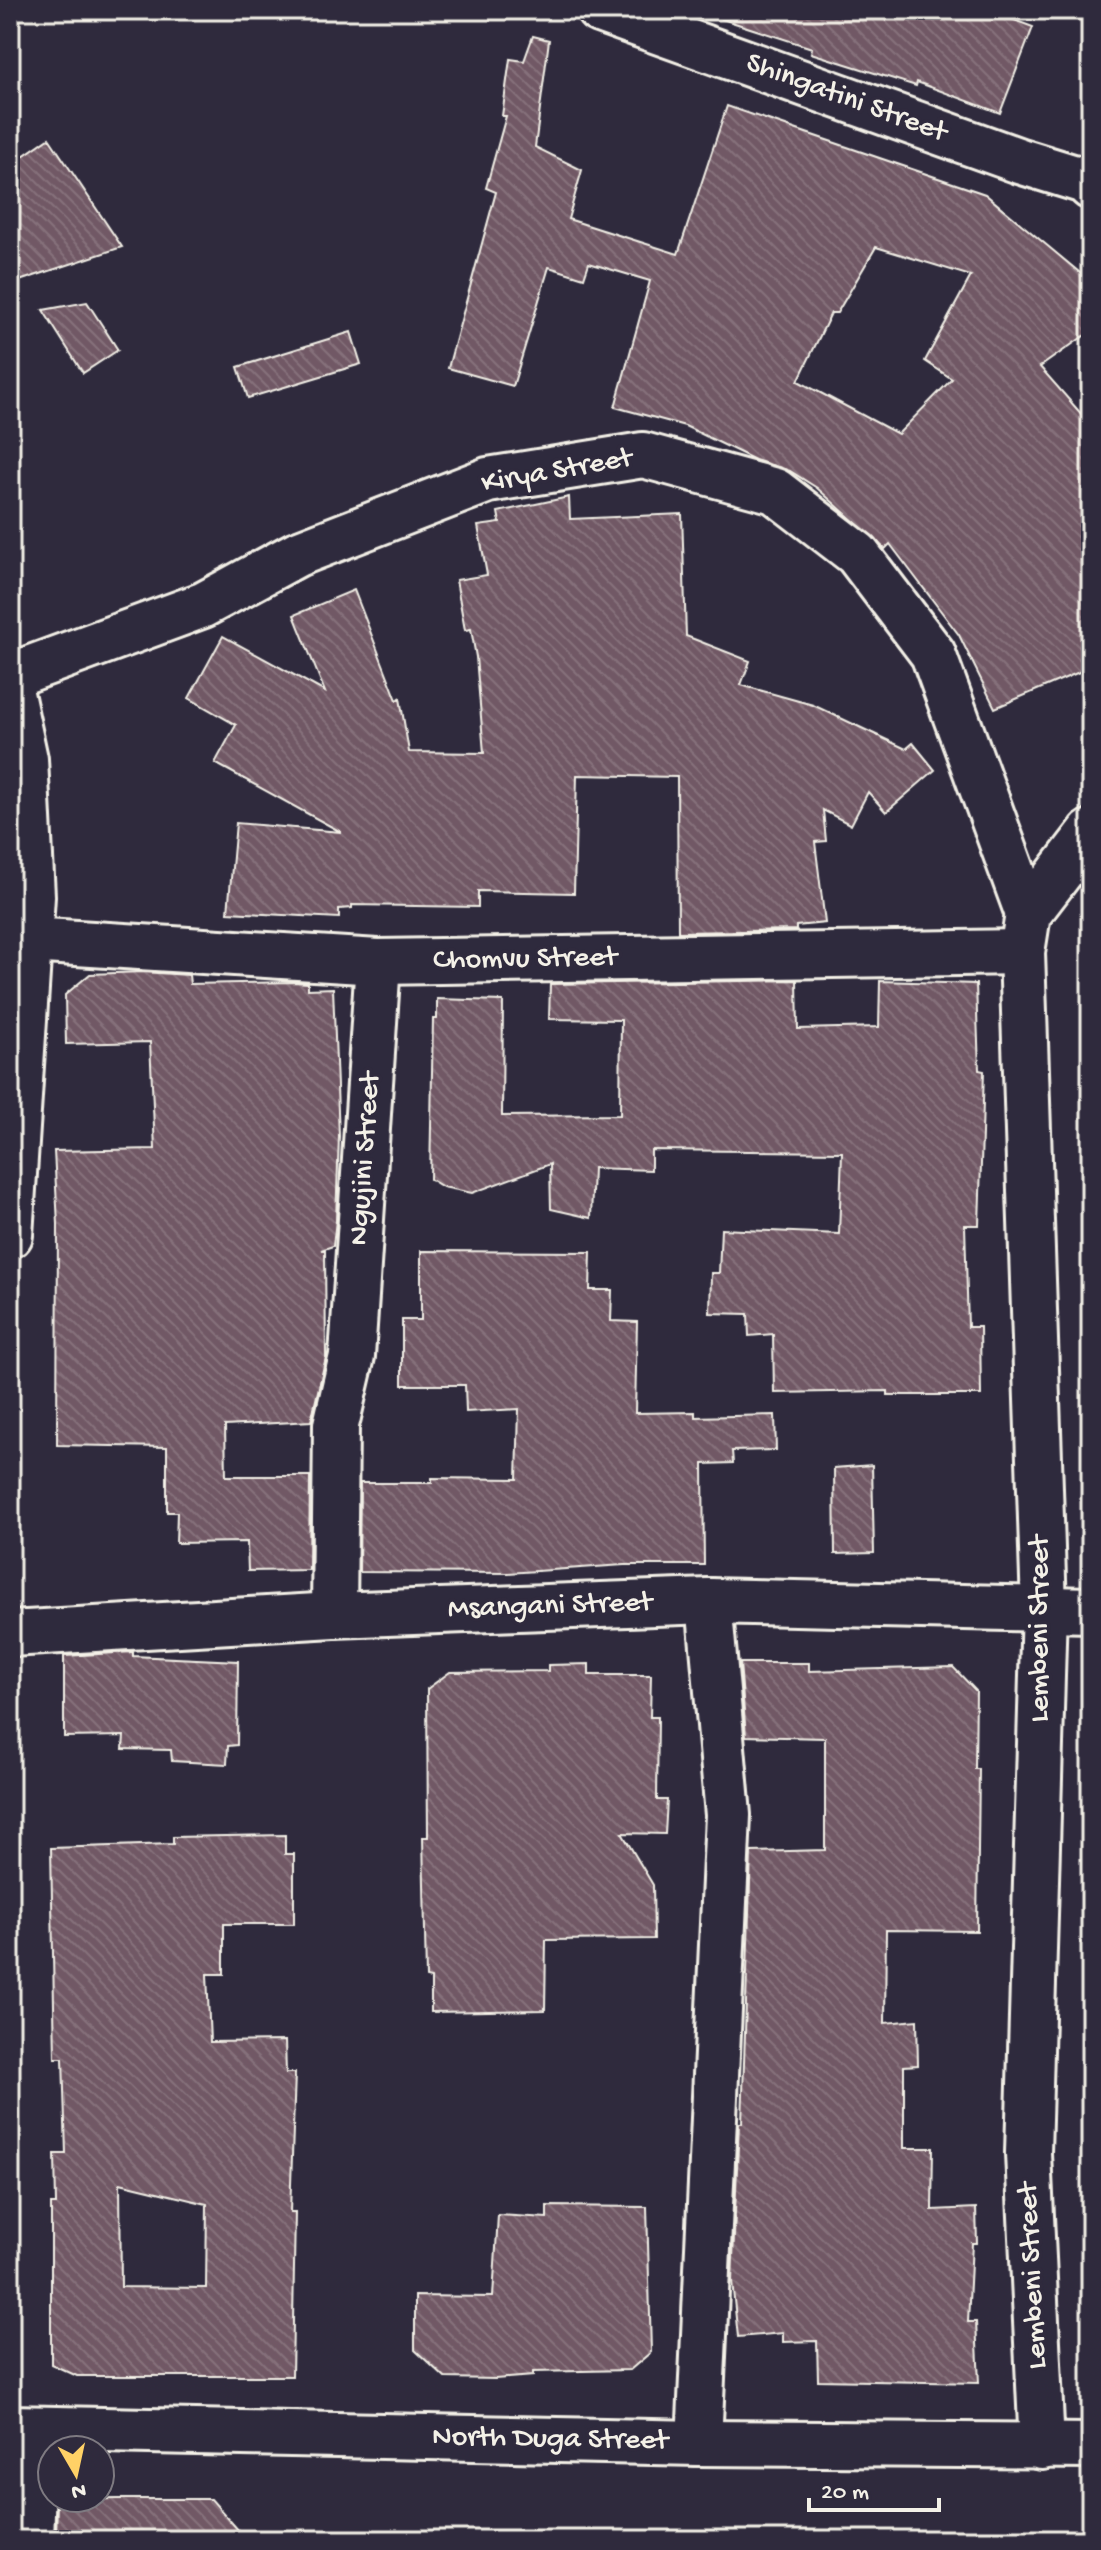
<svg xmlns="http://www.w3.org/2000/svg" width="1101" height="2550" viewBox="0 0 1101 2550" font-family="'Gochi Hand',sans-serif">
  <defs>
    <pattern id="building-back-hatch" width="6" height="6" patternUnits="userSpaceOnUse" patternTransform="scale(2)"><rect width="6" height="6" fill="#715965"/><path d="M-1 5l2 2M0 0l6 6M5-1l2 2" fill="none" stroke="#86717b"/></pattern>
  </defs>
  <rect width="100%" height="100%" fill="#2f2a3d"/>
  <filter id="ink" filterUnits="userSpaceOnUse"><feTurbulence type="fractalNoise" baseFrequency=".0125" numOctaves="2"/><feDisplacementMap in="SourceGraphic" scale="16" xChannelSelector="R" yChannelSelector="G"/><feConvolveMatrix kernelMatrix="1 2 1 2 8 2 1 2 1" color-interpolation-filters="sRGB"/></filter>
  <g filter="url(#ink)">
    <g fill="url(#building-back-hatch)" stroke="#f4f1e8" stroke-width="2" fill-rule="evenodd">
      <path d="M 717,10 L 987,10 L 1033,27 L 1000,113 L 917,82 L 916,86 L 811,53 L 812,48 L 716,17 Z"/>
      <path d="M 533,36 L 549,40 L 535,147 L 582,170 L 568,219 L 678,254 L 727,106 L 985,194 L 1091,282 L 1091,331 L 1040,367 L 1091,425 L 1091,667 L 995,708 L 959,635 L 890,544 L 885,549 L 817,488 L 790,471 L 755,460 L 685,426 L 615,407 L 650,281 L 589,263 L 584,278 L 549,267 L 513,386 L 448,368 L 496,192 L 486,188 L 506,116 L 502,116 L 510,59 L 524,61 ZM 876,247 L 971,276 L 925,361 L 952,379 L 898,434 L 798,381 L 831,313 L 837,313 Z"/>
      <path d="M 49,138 L 122,247 L 10,284 L 10,165 Z"/>
      <path d="M 87,302 L 118,350 L 83,373 L 43,310 Z"/>
      <path d="M 351,332 L 361,364 L 248,398 L 238,367 Z"/>
      <path d="M 569,497 L 570,519 L 682,514 L 686,636 L 750,661 L 741,685 L 813,705 L 906,749 L 913,743 L 935,770 L 886,812 L 868,792 L 851,825 L 823,810 L 826,841 L 815,842 L 825,923 L 796,926 L 796,930 L 678,932 L 677,777 L 577,775 L 574,893 L 478,891 L 478,907 L 352,905 L 352,908 L 339,909 L 339,918 L 228,912 L 236,823 L 341,832 L 215,763 L 236,725 L 189,698 L 223,636 L 325,692 L 294,615 L 354,590 L 397,700 L 400,698 L 409,752 L 484,753 L 476,657 L 471,629 L 465,630 L 456,580 L 487,575 L 478,526 L 500,523 L 498,512 Z"/>
      <path d="M 142,972 L 189,975 L 190,984 L 294,982 L 308,983 L 308,989 L 333,988 L 339,1136 L 336,1220 L 333,1246 L 321,1250 L 325,1250 L 326,1357 L 311,1421 L 225,1426 L 226,1476 L 310,1476 L 309,1570 L 248,1571 L 247,1542 L 176,1543 L 177,1512 L 167,1512 L 167,1447 L 57,1445 L 58,1224 L 54,1151 L 155,1149 L 150,1042 L 66,1044 L 65,995 L 90,974 Z"/>
      <path d="M 797,980 L 798,1029 L 879,1027 L 880,981 L 976,984 L 979,1070 L 984,1071 L 979,1225 L 965,1225 L 968,1327 L 980,1327 L 981,1395 L 888,1395 L 888,1391 L 774,1393 L 773,1334 L 749,1336 L 748,1314 L 710,1313 L 711,1273 L 719,1273 L 721,1229 L 839,1234 L 842,1152 L 651,1150 L 651,1170 L 593,1168 L 591,1218 L 551,1209 L 550,1164 L 472,1193 L 443,1187 L 430,1179 L 433,1019 L 437,1019 L 437,999 L 503,1001 L 502,1116 L 620,1115 L 621,1020 L 549,1019 L 550,984 Z"/>
      <path d="M 421,1251 L 591,1252 L 590,1290 L 612,1290 L 611,1321 L 637,1322 L 635,1413 L 695,1412 L 695,1417 L 775,1415 L 776,1450 L 732,1451 L 733,1463 L 703,1464 L 704,1565 L 624,1565 L 508,1573 L 359,1572 L 360,1483 L 432,1483 L 432,1478 L 517,1479 L 519,1409 L 466,1412 L 465,1385 L 402,1385 L 402,1320 L 421,1320 Z"/>
      <path d="M 872,1465 L 874,1553 L 835,1554 L 834,1468 Z"/>
      <path d="M 133,1652 L 133,1656 L 238,1661 L 237,1745 L 228,1746 L 227,1764 L 172,1761 L 171,1750 L 123,1749 L 124,1736 L 64,1737 L 64,1656 Z"/>
      <path d="M 740,1663 L 809,1663 L 809,1671 L 953,1667 L 976,1691 L 975,1769 L 979,1769 L 977,1931 L 886,1930 L 885,2023 L 917,2020 L 918,2065 L 904,2066 L 904,2148 L 933,2148 L 932,2210 L 976,2208 L 977,2243 L 972,2243 L 968,2322 L 976,2322 L 979,2383 L 818,2380 L 817,2341 L 783,2342 L 783,2333 L 738,2337 L 732,2281 L 739,2123 L 742,2123 L 751,1852 L 825,1850 L 825,1738 L 746,1736 Z"/>
      <path d="M 589,1664 L 589,1675 L 651,1675 L 650,1717 L 658,1717 L 657,1800 L 667,1800 L 665,1834 L 622,1833 L 653,1885 L 654,1939 L 546,1940 L 545,2010 L 431,2012 L 431,1979 L 426,1978 L 423,1837 L 428,1837 L 427,1689 L 450,1672 L 548,1671 L 548,1665 Z"/>
      <path d="M 285,1835 L 285,1854 L 294,1854 L 294,1924 L 224,1924 L 224,1974 L 207,1974 L 210,2042 L 285,2041 L 286,2073 L 295,2073 L 290,2212 L 295,2212 L 292,2376 L 77,2376 L 51,2364 L 51,2204 L 56,2204 L 55,2154 L 66,2154 L 63,2058 L 55,2058 L 51,1848 L 173,1844 L 173,1837 ZM 120,2183 L 207,2204 L 206,2288 L 121,2287 Z"/>
      <path d="M 547,2206 L 647,2207 L 651,2352 L 630,2370 L 533,2372 L 533,2376 L 495,2379 L 445,2378 L 415,2350 L 415,2296 L 493,2297 L 498,2215 L 547,2218 Z"/>
      <path d="M 118,2499 L 211,2499 L 247,2540 L 56,2540 L 57,2500 Z"/>
    </g>
    <g fill="none" stroke-linecap="round" stroke-linejoin="round">
      <defs>
        <g id="minor">
          <path d="M 599,10 L 1020,161 L 1085,181 L 1091,187"/>
          <path d="M 10,676 L 203,605 L 297,554 L 488,480 L 643,455 L 775,491 L 857,554 L 933,654 L 1028,914"/>
          <path d="M 10,689 L 25,759 L 32,896 L 10,1235"/>
          <path d="M 29,940 L 378,962 L 1022,952"/>
          <path d="M 334,1615 L 336,1425 L 352,1356 L 378,962"/>
          <path d="M 10,1634 L 334,1615 L 709,1601 L 1091,1610"/>
          <path d="M 10,2428 L 699,2443 L 1091,2446"/>
          <path d="M 699,2443 L 728,1815 L 709,1601"/>
          <path d="M 1042,2447 L 1028,2153 L 1044,1608 L 1022,952 L 1028,914 L 1091,832"/>
          <path d="M 31,2540 L 35,2429"/>
        </g>
      </defs>
      <use href="#minor" stroke="#f4f1e8" stroke-width="50"/>
      <use href="#minor" stroke="#2f2a3d" stroke-width="44"/>
    </g>
  </g>
  <g text-anchor="middle" dominant-baseline="central" stroke-width="7" stroke-linejoin="round" paint-order="stroke">
    <g font-size="30" fill="#f4f1e8" stroke="#2f2a3d">
      <text transform="translate(846 99) rotate(20)">Shingatini Street</text>
      <text transform="translate(557 472) rotate(-10)">Kirya Street</text>
      <text transform="translate(525 960) rotate(-1)">Chomvu Street</text>
      <text transform="translate(366 1159) rotate(-86)">Ngujini Street</text>
      <text transform="translate(550 1607) rotate(-2)">Msangani Street</text>
      <text transform="translate(1041 1629) rotate(-90)">Lembeni Street</text>
      <text transform="translate(1034 2276) rotate(-93)">Lembeni Street</text>
      <text transform="translate(550 2440) rotate(1)">North Duga Street</text>
    </g>
  </g>
  <rect width="1101" height="2550" fill="none" stroke="#2f2a3d" stroke-width="40"/>
  <rect x="20" y="20" width="1061" height="2510" fill="none" stroke="#f4f1e8" stroke-width="3" filter="url(#ink)"/>
  <g transform="translate(76 2474) rotate(171)"><circle r="38" fill="#2f2a3d" stroke="#7e7a81" stroke-width="2"/>
  <path d="M0-6L14 30L0 20L-14 30Z" fill="#ffd166"/>
  <text y="-12" font-size="22" font-weight="bold" text-anchor="middle" fill="#f4f1e8">N</text>
  </g>
  <path d="M809 2498v12h130v-12" fill="none" stroke="#f4f1e8" stroke-width="4"/>
  <text x="821" y="2498" font-size="24" fill="#f4f1e8" stroke="#2f2a3d" stroke-width="6" paint-order="stroke">20 m</text>
</svg>
